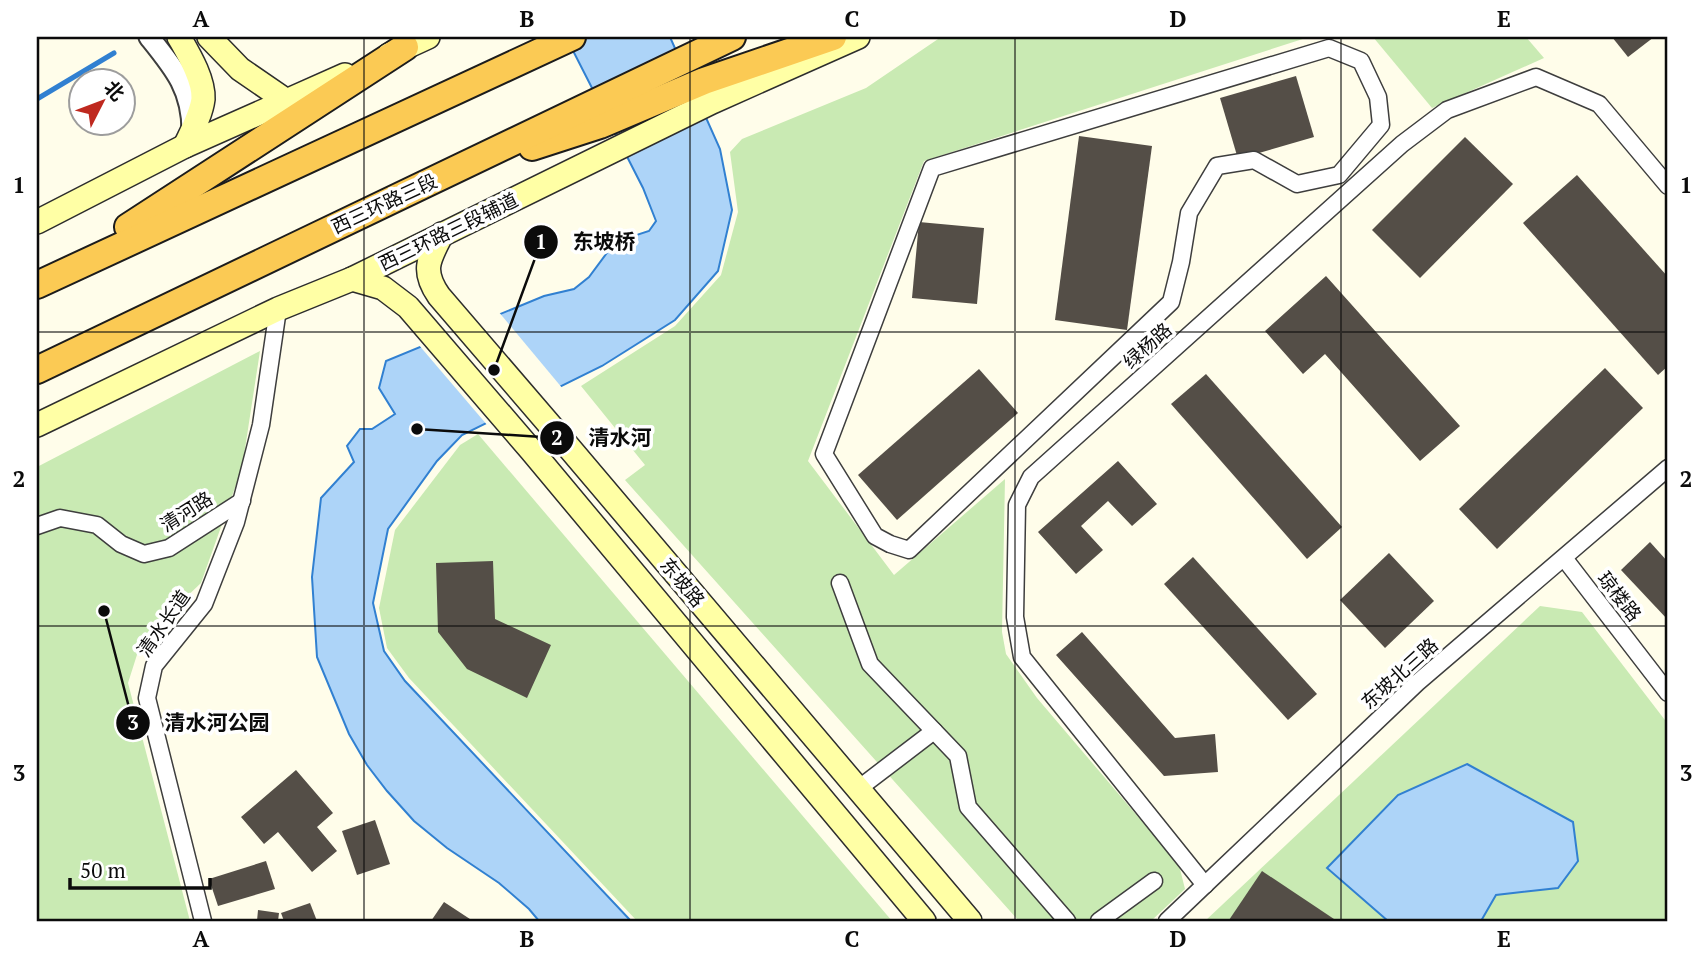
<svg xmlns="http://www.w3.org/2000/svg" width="1705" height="958" viewBox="0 0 1705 958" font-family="'PT Serif','Noto Sans SC',serif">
  <rect width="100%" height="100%" fill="#fffdea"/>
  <g fill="#c9eab3">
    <path d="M 941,37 L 1309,37 L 924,161 L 808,461 L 894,575 L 1005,479 L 1002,632 L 1006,654 L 1037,698 L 1179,865 L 1185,889 L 1151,921 L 1019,921 L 625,480 L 645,465 L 581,386 L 675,326 L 721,275 L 738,212 L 730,152 L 742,139 L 866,88 Z"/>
    <path d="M 1373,37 L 1526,37 L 1544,58 L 1432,108 Z"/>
    <path d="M 260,351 L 242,468 L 201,583 L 142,639 L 128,683 L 190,921 L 37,921 L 37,467 Z"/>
    <path d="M 478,434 L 892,921 L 637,921 L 409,678 L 387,648 L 379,608 L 395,530 L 460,445 Z"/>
    <path d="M 1540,606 L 1582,612 L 1668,724 L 1668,921 L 1205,921 Z"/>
  </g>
  <g fill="#add4f8" stroke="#3180d1" stroke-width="2">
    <path d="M 566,37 L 670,37 L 720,149 L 732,210 L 718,271 L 675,320 L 602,366 L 462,435 L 437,461 L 388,529 L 373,603 L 384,651 L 405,681 L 631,921 L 539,921 L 529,909 L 499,883 L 447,848 L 414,821 L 387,791 L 367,765 L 349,734 L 317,657 L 312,577 L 321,498 L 354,462 L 347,446 L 360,429 L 372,429 L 395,414 L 379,388 L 386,361 L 544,296 L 574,289 L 589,277 L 615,242 L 649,231 L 656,221 L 643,188 Z"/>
    <path d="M 1467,764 L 1573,822 L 1578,861 L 1558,888 L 1496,895 L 1481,921 L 1388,921 L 1327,868 L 1398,795 Z"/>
  </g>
  <path fill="#fffdea" d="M 498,311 L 563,389 L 488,426 L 418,344 Z"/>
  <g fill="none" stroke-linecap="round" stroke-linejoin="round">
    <path stroke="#3180d1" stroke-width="5" d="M 37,99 L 114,53"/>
  </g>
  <g fill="#544e47">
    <path d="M 1612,37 L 1654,37 L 1628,57 Z"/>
    <path d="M 1296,76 L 1314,137 L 1238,159 L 1220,98 Z"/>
    <path d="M 1079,136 L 1152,146 L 1127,330 L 1055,320 Z"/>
    <path d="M 1465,137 L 1513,184 L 1420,278 L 1372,230 Z"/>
    <path d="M 1577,175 L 1668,277 L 1668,366 L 1658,375 L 1523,223 Z"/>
    <path d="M 919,222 L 984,228 L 977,304 L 912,298 Z"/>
    <path d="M 1326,276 L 1460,426 L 1420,461 L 1325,354 L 1303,374 L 1265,331 Z"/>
    <path d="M 1605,368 L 1643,408 L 1497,549 L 1459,509 Z"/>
    <path d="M 979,369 L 1018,413 L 897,520 L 858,475 Z"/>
    <path d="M 1206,374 L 1342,527 L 1307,559 L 1171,404 Z"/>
    <path d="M 1118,461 L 1157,504 L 1132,526 L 1108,501 L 1081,526 L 1103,550 L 1076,574 L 1038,532 Z"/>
    <path d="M 1650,542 L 1668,562 L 1668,620 L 1621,570 Z"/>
    <path d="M 1389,553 L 1434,601 L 1385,648 L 1340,600 Z"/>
    <path d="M 1193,557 L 1317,694 L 1288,720 L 1164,584 Z"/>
    <path d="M 493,561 L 495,619 L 551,645 L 527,698 L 467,669 L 438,632 L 436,563 Z"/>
    <path d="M 1082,632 L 1175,738 L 1215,734 L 1218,772 L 1164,776 L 1056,655 Z"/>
    <path d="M 296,770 L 333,813 L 317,827 L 337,851 L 312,872 L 278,832 L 264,844 L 241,817 Z"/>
    <path d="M 375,820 L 390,864 L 357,875 L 342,831 Z"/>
    <path d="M 266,861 L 275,889 L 218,906 L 209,879 Z"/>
    <path d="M 1262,871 L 1337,921 L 1229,920 Z"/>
    <path d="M 444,902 L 473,921 L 431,921 Z"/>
    <path d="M 310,903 L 317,921 L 284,921 L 281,913 Z"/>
    <path d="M 258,910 L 279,913 L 278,921 L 257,921 Z"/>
  </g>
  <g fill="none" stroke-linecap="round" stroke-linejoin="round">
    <defs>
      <g id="minor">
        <path d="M 1329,48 L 1361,61 L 1378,97 L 1381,125 L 1339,175 L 1297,184 L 1254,160 L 1217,166 L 1189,213 L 1181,262 L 1171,302 L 909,550 L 890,544 L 875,536 L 824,454 L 932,168 Z"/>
        <path d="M 37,526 L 60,518 L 97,525 L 121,544 L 144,554 L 169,548 L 242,501"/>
        <path d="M 1564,558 L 1668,693"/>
        <path d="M 840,583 L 870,664 L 958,756 L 968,807 L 1067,921"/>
        <path d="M 858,789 L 934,731"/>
        <path d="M 1205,885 L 1022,657 L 1015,617 L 1017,505 L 1031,477 L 1402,144 L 1447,110 L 1536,77 L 1599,104 L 1668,186"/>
        <path d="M 203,921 L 147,698 L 154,666 L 204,604 L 236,522 L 261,425 L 278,309"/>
        <path d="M 1099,921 L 1154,881"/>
        <path d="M 1167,921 L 1417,683 L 1668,468"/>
      </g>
      <path id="tertiary" d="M 149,37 C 174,68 192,89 192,131"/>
      <g id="secondary">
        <path d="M 179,37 C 188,53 204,79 203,99 C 201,115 192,131 185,146"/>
        <path d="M 209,37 L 240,69 L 288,102"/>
        <path d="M 389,55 L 428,37"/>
        <path d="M 37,222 L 185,146 L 345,75"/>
        <path d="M 442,234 C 429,259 421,270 439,296 L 555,431 L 970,921"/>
        <path d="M 352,279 L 383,288 L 408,307 L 531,450 L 924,921"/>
        <path d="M 37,425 L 278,309 L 352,279 L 712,102 L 858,37"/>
      </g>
      <g id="trunk">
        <path d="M 532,147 L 600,125 L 704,81 L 833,37"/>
        <path d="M 128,227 L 405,47"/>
        <path d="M 37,285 L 572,37"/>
        <path d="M 37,370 L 732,37"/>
      </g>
    </defs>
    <use href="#minor" stroke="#3e3e3e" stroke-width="19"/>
    <use href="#tertiary" stroke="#3e3e3e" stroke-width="23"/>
    <use href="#secondary" stroke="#2d2d2d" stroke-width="26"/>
    <use href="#trunk" stroke="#1c1c1c" stroke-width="30"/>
    <use href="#minor" stroke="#fff" stroke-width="16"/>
    <use href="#tertiary" stroke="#fff" stroke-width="19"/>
    <use href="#secondary" stroke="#ffffa5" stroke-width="23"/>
    <use href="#trunk" stroke="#fbca54" stroke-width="26"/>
  </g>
  <path fill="none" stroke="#0b0b0b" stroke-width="2" stroke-opacity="0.55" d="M 364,37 L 364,921M 690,37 L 690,921M 1015,37 L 1015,921M 1341,37 L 1341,921M 37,332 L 1668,332M 37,626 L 1668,626"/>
  <g text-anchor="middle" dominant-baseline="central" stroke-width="7" stroke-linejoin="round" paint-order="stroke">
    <g font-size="19" fill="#0b0b0b" stroke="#fff">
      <text transform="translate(384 203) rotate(-25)">西三环路三段</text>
      <text transform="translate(448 231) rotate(-26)">西三环路三段辅道</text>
      <text transform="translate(1147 345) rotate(-42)">绿杨路</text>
      <text transform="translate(186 511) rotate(-32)">清河路</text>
      <text transform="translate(683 582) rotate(50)">东坡路</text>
      <text transform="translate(1620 596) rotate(52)">琼楼路</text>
      <text transform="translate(163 623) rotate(-55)">清水长道</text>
      <text transform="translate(1399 673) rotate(-42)">东坡北三路</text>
    </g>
  </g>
  <path fill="none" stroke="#0b0b0b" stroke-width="2.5" d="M494 370L541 242M417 429L557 438M104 611L133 723"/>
  <g fill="#0b0b0b" stroke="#fff" stroke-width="2.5">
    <circle cx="494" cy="370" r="7"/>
    <circle cx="417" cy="429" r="7"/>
    <circle cx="104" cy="611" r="7"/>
    <circle cx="541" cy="242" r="18"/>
    <circle cx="557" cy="438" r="18"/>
    <circle cx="133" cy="723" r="18"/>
  </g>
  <g font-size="21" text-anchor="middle" font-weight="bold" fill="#fff">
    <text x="541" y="249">1</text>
    <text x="557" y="445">2</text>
    <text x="133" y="730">3</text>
  </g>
  <g font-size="21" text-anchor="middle" font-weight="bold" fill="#0b0b0b" stroke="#fff" stroke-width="7" stroke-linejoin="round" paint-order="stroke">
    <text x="604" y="249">东坡桥</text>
    <text x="620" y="445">清水河</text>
    <text x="217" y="730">清水河公园</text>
  </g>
  <rect width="1705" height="958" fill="none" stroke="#ffffff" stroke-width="77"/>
  <g transform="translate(102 102) rotate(48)"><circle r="33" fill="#ffffff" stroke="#9d9d9d" stroke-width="2"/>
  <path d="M0-5L12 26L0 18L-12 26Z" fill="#bf291f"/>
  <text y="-10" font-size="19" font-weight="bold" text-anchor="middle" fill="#0b0b0b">北</text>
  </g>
  <path d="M70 878v10h140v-10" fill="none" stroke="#0b0b0b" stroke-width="3.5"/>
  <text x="80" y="878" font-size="21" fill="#0b0b0b" stroke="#ffffff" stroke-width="5" paint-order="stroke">50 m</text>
  <rect x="38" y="38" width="1628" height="882" fill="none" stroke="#0b0b0b" stroke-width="2.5"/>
  <g font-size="23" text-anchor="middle" font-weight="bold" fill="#0b0b0b">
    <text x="201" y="27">A</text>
    <text x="527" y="27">B</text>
    <text x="852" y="27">C</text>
    <text x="1178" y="27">D</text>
    <text x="1504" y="27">E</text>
    <text x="19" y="193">1</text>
    <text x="1686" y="193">1</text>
    <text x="19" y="487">2</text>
    <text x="1686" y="487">2</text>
    <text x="19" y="781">3</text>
    <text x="1686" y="781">3</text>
    <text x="201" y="947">A</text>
    <text x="527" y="947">B</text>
    <text x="852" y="947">C</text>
    <text x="1178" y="947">D</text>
    <text x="1504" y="947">E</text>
  </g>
</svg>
